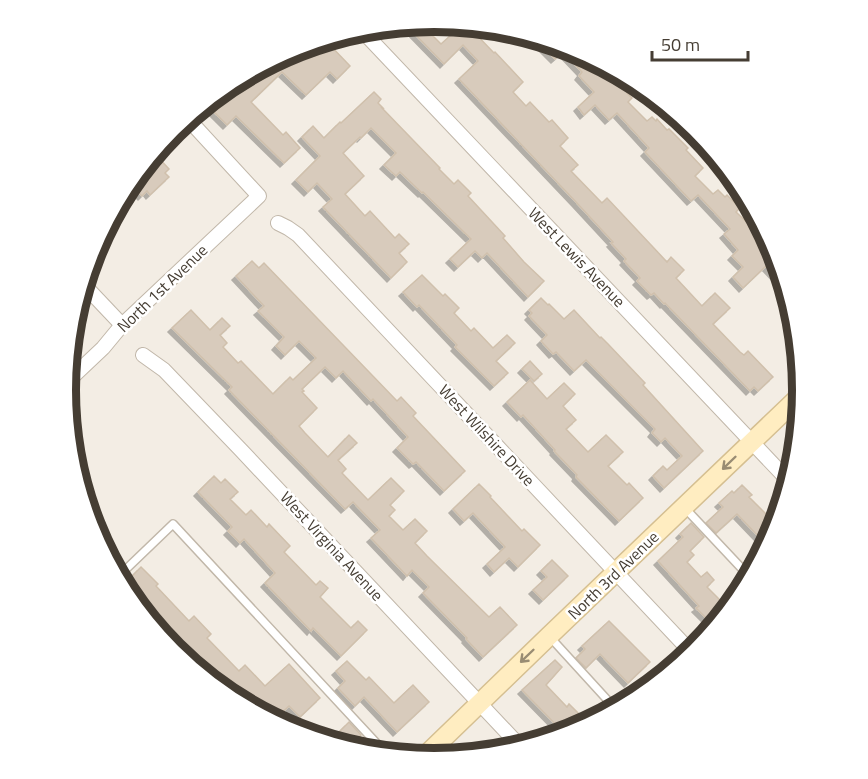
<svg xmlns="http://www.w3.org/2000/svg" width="868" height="779" viewBox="0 0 868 779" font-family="'Titillium Web',sans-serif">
  <defs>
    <filter id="shadow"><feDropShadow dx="-4" dy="4" stdDeviation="0" flood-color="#0004"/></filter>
  </defs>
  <rect width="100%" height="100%" fill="#f3ede4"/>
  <g fill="#d8cbbc" stroke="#d0c0ac" stroke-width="1.5" filter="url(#shadow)">
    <path d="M 434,21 L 436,21 L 427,30 L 441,44 L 460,27 L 464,31 L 468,28 L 470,28 L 494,53 L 495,52 L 523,82 L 513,92 L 526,106 L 530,102 L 549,122 L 552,120 L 568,138 L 560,146 L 578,165 L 571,171 L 602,203 L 607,198 L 667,262 L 671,257 L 684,270 L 676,278 L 702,306 L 715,293 L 730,308 L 713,324 L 740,352 L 744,355 L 748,351 L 773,377 L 758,391 L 754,387 L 750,391 L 665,303 L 664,304 L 654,293 L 651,295 L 637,281 L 640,278 L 624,261 L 626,259 L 611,243 L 613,242 L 576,202 L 459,79 L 478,61 L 463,45 L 444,64 L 407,26 Z"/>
    <path d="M 327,42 L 350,66 L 337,79 L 330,72 L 306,95 L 282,72 L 251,102 L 283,135 L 286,132 L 300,148 L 284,163 L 236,116 L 227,125 L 208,106 L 293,49 Z"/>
    <path d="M 538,42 L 575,49 L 620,79 L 630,90 L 627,93 L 632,98 L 628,102 L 647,121 L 652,117 L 656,121 L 657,119 L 667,130 L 669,129 L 688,148 L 686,150 L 703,168 L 695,176 L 713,194 L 718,190 L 725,197 L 727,195 L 740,208 L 736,212 L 770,244 L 771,243 L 775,249 L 781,282 L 766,266 L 743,288 L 733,277 L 743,267 L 732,256 L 738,250 L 724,234 L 730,229 L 698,195 L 691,201 L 645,152 L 649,148 L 617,113 L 609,120 L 595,105 L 584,115 L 578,107 L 594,92 L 579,76 L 582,72 L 563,52 L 555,59 Z"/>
    <path d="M 374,92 L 381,99 L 378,103 L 383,108 L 382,108 L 440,168 L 439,169 L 454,184 L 458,180 L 471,193 L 468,196 L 505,236 L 503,238 L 524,262 L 544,281 L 528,297 L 487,253 L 482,258 L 475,251 L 458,267 L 450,259 L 471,239 L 423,192 L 422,193 L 400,172 L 396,176 L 384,165 L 396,153 L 371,128 L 361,138 L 360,137 L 343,153 L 364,176 L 345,194 L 365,216 L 370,211 L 395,238 L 399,234 L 409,244 L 399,253 L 407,262 L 391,278 L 323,207 L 332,199 L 317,183 L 308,192 L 296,180 L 320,156 L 302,137 L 313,126 L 324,138 L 340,122 L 341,123 Z"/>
    <path d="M 156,155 L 169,169 L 165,173 L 169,177 L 150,195 L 147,191 L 142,196 L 134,188 Z"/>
    <path d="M 252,261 L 259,268 L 264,263 L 397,401 L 401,397 L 416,413 L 413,416 L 465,471 L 444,491 L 416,462 L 413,464 L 397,448 L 408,437 L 373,399 L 371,401 L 343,371 L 336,378 L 325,367 L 302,389 L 304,391 L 302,392 L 317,408 L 299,426 L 305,433 L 328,457 L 349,435 L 357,443 L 338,460 L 346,469 L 342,473 L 368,500 L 391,478 L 404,491 L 390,505 L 395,510 L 389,516 L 403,530 L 415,519 L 427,531 L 415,543 L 427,556 L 489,617 L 500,607 L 517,625 L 483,657 L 466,639 L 467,638 L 423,593 L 429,587 L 412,570 L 407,576 L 371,538 L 380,530 L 353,502 L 345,509 L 229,390 L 232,387 L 172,328 L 191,310 L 210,330 L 222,318 L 230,326 L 220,335 L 227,343 L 223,347 L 238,363 L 241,361 L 273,394 L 290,377 L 293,380 L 316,358 L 299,341 L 285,355 L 276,346 L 284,337 L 258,311 L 264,306 L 236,276 Z"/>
    <path d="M 422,275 L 443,296 L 445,294 L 459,308 L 454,313 L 471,331 L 474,328 L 493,348 L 507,335 L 515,343 L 496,361 L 508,373 L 494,386 L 455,347 L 457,345 L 419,305 L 417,307 L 403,292 Z"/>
    <path d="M 541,298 L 548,305 L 549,304 L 564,319 L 574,310 L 600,338 L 601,337 L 608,344 L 645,383 L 643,385 L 703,451 L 664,488 L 653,476 L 663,466 L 667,470 L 682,456 L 665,438 L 661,442 L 652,433 L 655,429 L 586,360 L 574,371 L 556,352 L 553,354 L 541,341 L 547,335 L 529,316 L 532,313 L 529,310 Z"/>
    <path d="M 530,361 L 542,374 L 534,381 L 522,369 Z"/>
    <path d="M 530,380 L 547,399 L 564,383 L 575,394 L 563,406 L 576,420 L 566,429 L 588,452 L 606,435 L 623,452 L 608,466 L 627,485 L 629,483 L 643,498 L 619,521 L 576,477 L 577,475 L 554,451 L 555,450 L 523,415 L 521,417 L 507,402 Z"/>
    <path d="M 214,476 L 221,483 L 225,479 L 238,492 L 230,499 L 246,515 L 251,510 L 267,527 L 269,524 L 290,546 L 284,552 L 316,585 L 320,581 L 328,588 L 320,597 L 351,628 L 358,621 L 367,630 L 341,656 L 313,628 L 311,631 L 265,583 L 275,573 L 244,539 L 240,543 L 228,531 L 232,527 L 198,492 Z"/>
    <path d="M 479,484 L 491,496 L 490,497 L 522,531 L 524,529 L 540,545 L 518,567 L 509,558 L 494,572 L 487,564 L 505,547 L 473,513 L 464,521 L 453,509 Z"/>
    <path d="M 742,485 L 752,495 L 749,497 L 772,520 L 765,527 L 767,529 L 759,537 L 737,514 L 716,533 L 706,523 L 723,507 L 719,503 L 732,491 L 734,493 Z"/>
    <path d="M 691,523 L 704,537 L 690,551 L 694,555 L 687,562 L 701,577 L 707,572 L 714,580 L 707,587 L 725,605 L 719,613 L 710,622 L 696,608 L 699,606 L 658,561 L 683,537 L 680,534 Z"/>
    <path d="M 552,560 L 568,576 L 543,600 L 533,590 L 547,577 L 541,571 Z"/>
    <path d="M 141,567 L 158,584 L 156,586 L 189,621 L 194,616 L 211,634 L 207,638 L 239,671 L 245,665 L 265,686 L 289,664 L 320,698 L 300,717 L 289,706 L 276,718 L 214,677 L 200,663 L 201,662 L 140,599 L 127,581 Z"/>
    <path d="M 609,621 L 650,662 L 628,683 L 600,654 L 586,668 L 576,658 L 585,649 L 582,646 Z"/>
    <path d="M 555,660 L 562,667 L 546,685 L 567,707 L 569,704 L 587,722 L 575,730 L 563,732 L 522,690 Z"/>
    <path d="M 347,661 L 366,680 L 369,677 L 394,703 L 413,685 L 429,702 L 397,732 L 364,697 L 355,706 L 338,688 L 345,681 L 336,671 Z"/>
    <path d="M 349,722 L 361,735 L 354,742 L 333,738 Z"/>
  </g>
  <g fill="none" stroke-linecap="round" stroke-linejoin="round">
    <defs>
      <g id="lane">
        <path d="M 684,507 L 746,573"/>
        <path d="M 122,573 L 173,524 L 380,747"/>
        <path d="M 549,636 L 612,705"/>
      </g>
      <g id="street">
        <path d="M 369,38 L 785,477"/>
        <path d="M 278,223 L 288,228 L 298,235 L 691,652"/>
        <path d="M 86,287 L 122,325"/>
        <path d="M 143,355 L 164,370 L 240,449 L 516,742"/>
        <path d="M 67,382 L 103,348 L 122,325 L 259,196 L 188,119"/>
      </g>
      <path id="secondary" d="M 425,756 L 549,636 L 802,394"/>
    </defs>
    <use href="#lane" stroke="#c1b7a9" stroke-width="10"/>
    <use href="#street" stroke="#c1b7a9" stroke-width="16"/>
    <use href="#secondary" stroke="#d5bf91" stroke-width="21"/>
    <use href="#lane" stroke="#fff" stroke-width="7"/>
    <use href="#street" stroke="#fff" stroke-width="14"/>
    <use href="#secondary" stroke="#ffedc1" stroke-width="18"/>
  </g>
  <defs><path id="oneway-shaft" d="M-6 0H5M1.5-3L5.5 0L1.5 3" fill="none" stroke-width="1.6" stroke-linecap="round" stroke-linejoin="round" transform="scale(1.5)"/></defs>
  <g stroke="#998c73">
    <use href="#oneway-shaft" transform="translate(729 463) rotate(136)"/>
    <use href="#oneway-shaft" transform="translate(527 656) rotate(136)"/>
  </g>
  <g text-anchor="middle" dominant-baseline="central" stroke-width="5" stroke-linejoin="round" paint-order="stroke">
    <g font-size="16" fill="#453d33" stroke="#fff">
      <text transform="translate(577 257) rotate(46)">West Lewis Avenue</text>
      <text transform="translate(162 288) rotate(-44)">North 1st Avenue</text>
      <text transform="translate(487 435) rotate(47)">West Wilshire Drive</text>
      <text transform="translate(332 546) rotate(47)">West Virginia Avenue</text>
      <text transform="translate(613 575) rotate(-44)">North 3rd Avenue</text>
    </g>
  </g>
  <path d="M0 0H868V779H0ZM76 390a358 358 0 1 1 716 0a358 358 0 1 1-716 0Z" fill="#fff" fill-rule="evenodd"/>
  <path fill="none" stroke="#453d33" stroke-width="8" d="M76 390a358 358 0 1 1 716 0a358 358 0 1 1-716 0Z"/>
  <path d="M652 51v9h96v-9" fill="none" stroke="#453d33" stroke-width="3"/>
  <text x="661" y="51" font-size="18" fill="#453d33" stroke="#ffffff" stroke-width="4.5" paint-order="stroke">50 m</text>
</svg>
